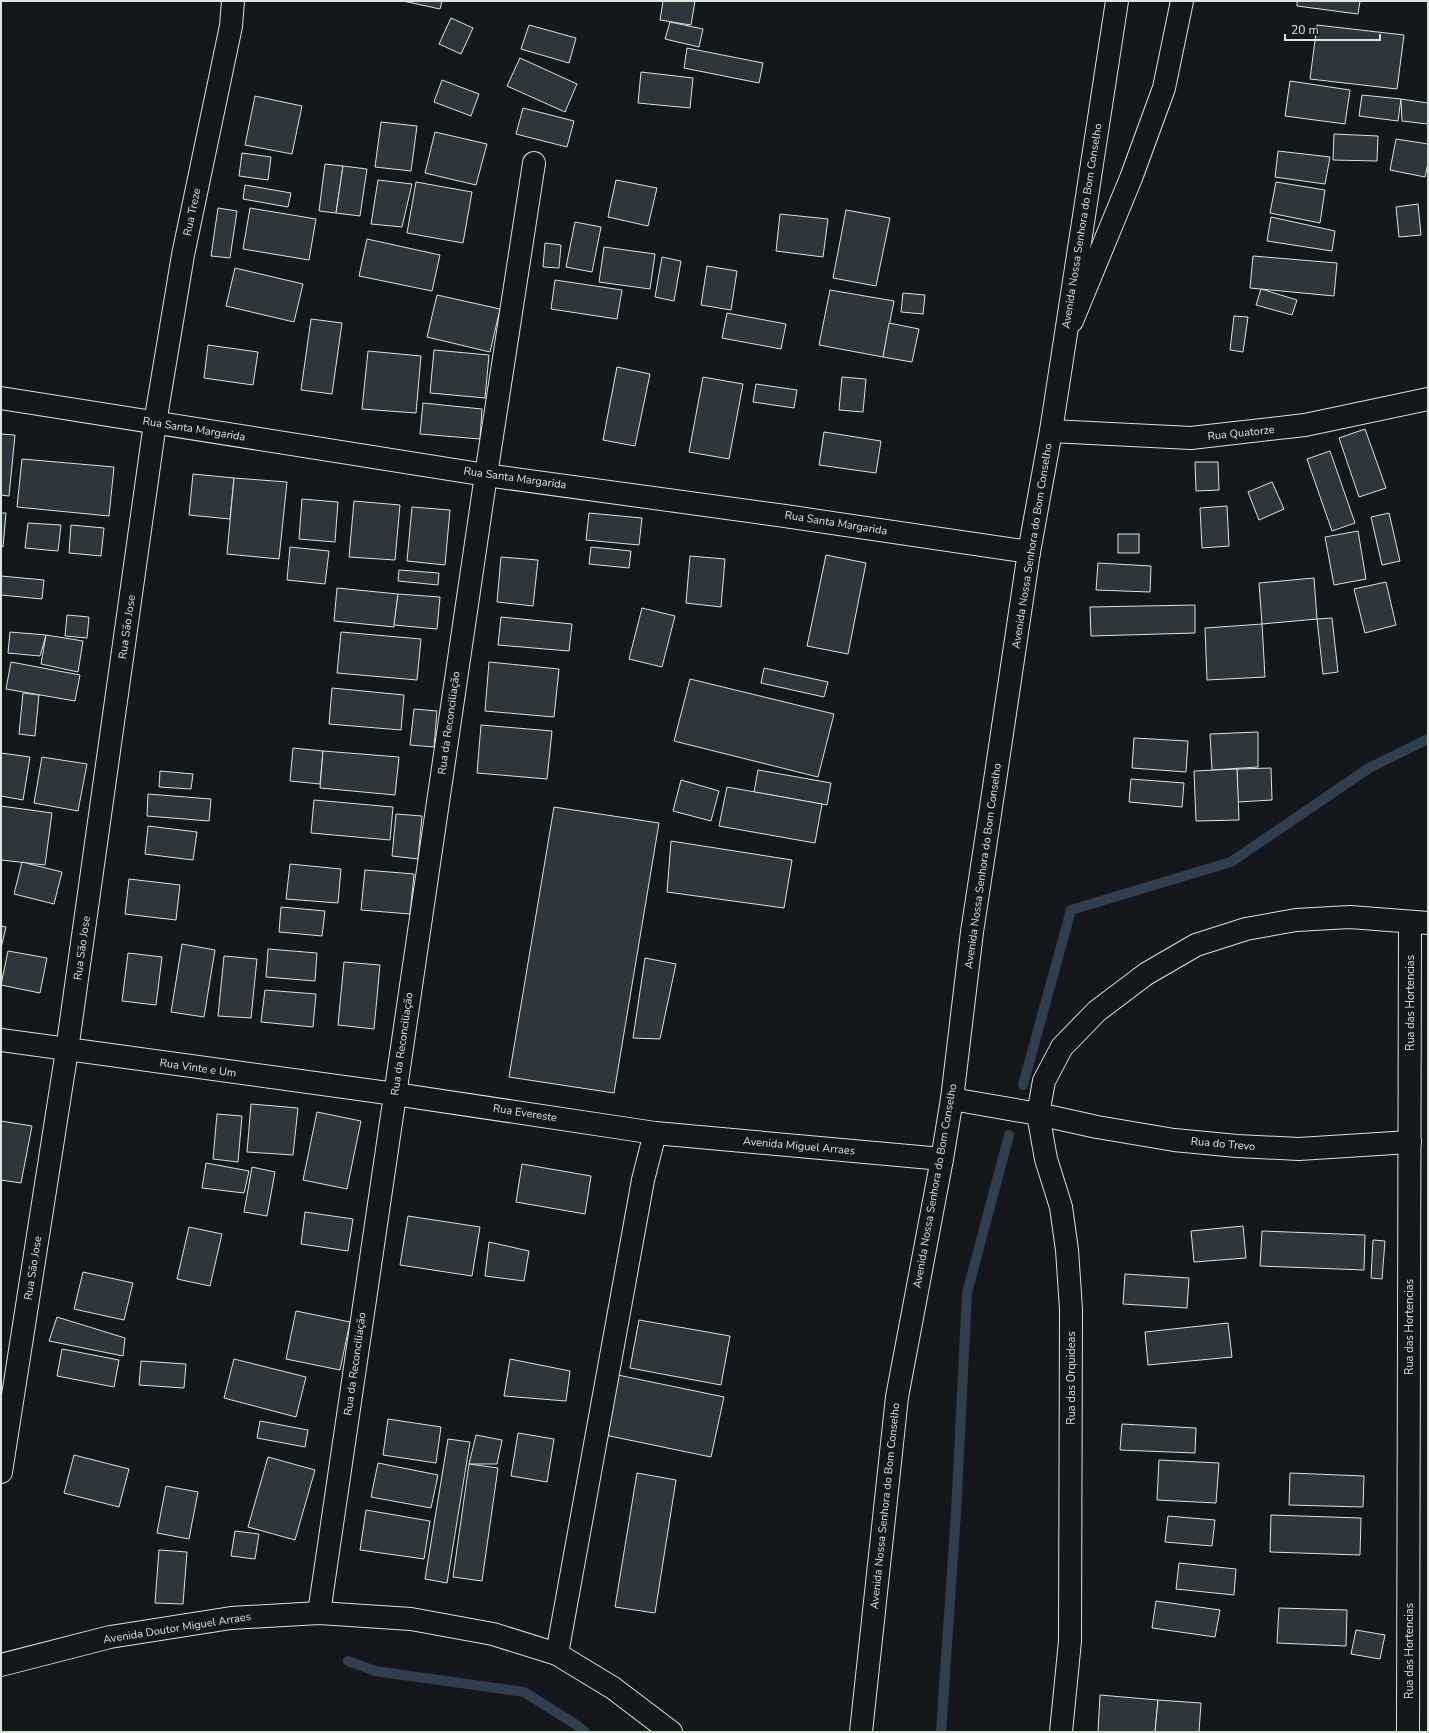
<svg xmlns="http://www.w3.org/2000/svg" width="1429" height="1733" viewBox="0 0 1429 1733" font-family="'Nunito Sans',sans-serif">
  <rect width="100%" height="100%" fill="#14181c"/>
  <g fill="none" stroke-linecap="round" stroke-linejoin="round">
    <g stroke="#2f3f4d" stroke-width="10">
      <path d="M 1023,1085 L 1071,910 L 1231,862 L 1369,768 L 1428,739"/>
      <path d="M 348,1661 L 375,1671 L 524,1692 L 575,1724 L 585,1732"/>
      <path d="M 941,1732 L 956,1513 L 967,1293 L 1009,1135"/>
    </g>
  </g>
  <g fill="#2c363c" stroke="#d8e6dc">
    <path d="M 403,1 L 442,1 L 440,9 Z"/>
    <path d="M 663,1 L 695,1 L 691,25 L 660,20 Z"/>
    <path d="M 1297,1 L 1360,1 L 1358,14 L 1297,6 Z"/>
    <path d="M 451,18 L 473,28 L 461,54 L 439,44 Z"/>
    <path d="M 670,22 L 703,29 L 699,47 L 665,39 Z"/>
    <path d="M 529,25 L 576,38 L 569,63 L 521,49 Z"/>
    <path d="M 1317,25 L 1404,35 L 1397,89 L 1310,79 Z"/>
    <path d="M 687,48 L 763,63 L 759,83 L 684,68 Z"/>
    <path d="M 520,58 L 577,84 L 565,112 L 507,86 Z"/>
    <path d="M 641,72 L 693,78 L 690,108 L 638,103 Z"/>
    <path d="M 442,80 L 479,94 L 471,116 L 434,102 Z"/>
    <path d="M 1290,81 L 1350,90 L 1345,124 L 1285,116 Z"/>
    <path d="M 1362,95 L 1401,99 L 1398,121 L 1359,116 Z"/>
    <path d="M 255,96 L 302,106 L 292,154 L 245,145 Z"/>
    <path d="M 1401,99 L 1428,103 L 1428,124 L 1402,121 Z"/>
    <path d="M 523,108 L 574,121 L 567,147 L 516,134 Z"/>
    <path d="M 381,122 L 417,126 L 411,171 L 375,167 Z"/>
    <path d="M 435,132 L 487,144 L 476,185 L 425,173 Z"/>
    <path d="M 1334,134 L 1378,136 L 1377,161 L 1333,160 Z"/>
    <path d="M 1396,139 L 1428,144 L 1428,163 L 1425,177 L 1390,170 Z"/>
    <path d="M 1278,151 L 1330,157 L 1325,184 L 1275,177 Z"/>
    <path d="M 242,153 L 271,157 L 268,180 L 239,176 Z"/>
    <path d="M 325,164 L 343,166 L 336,213 L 319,211 Z"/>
    <path d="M 343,166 L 367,169 L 360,216 L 336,213 Z"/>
    <path d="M 378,180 L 412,184 L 402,227 L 371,224 Z"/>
    <path d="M 616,180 L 657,188 L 648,226 L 608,217 Z"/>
    <path d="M 416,182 L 472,192 L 463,243 L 407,233 Z"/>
    <path d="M 1276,182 L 1325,190 L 1320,223 L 1270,213 Z"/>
    <path d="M 245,185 L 291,193 L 288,207 L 243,199 Z"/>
    <path d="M 1418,204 L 1421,235 L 1399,237 L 1396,207 Z"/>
    <path d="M 218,208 L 237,211 L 230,258 L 211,256 Z"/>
    <path d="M 250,208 L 316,219 L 309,260 L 243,249 Z"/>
    <path d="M 846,210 L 890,218 L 876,286 L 833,278 Z"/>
    <path d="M 780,214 L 828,219 L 823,257 L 776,251 Z"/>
    <path d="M 1271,217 L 1335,231 L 1332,251 L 1267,241 Z"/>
    <path d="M 575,222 L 601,227 L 592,272 L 566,267 Z"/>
    <path d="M 367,239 L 440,255 L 432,291 L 359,276 Z"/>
    <path d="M 545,243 L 561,245 L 559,268 L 543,267 Z"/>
    <path d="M 604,247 L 655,254 L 650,289 L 599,282 Z"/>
    <path d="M 1253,256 L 1337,263 L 1334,296 L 1250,288 Z"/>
    <path d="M 662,257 L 681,261 L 674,301 L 655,297 Z"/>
    <path d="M 707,266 L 737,271 L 731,310 L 701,305 Z"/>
    <path d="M 235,268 L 303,284 L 294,322 L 226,306 Z"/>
    <path d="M 555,280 L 622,290 L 617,319 L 551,309 Z"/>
    <path d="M 1261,289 L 1297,300 L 1292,315 L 1256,305 Z"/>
    <path d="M 830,290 L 894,301 L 883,357 L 819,345 Z"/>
    <path d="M 903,293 L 925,295 L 923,314 L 901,312 Z"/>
    <path d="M 437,295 L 500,309 L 490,352 L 427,337 Z"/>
    <path d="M 727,313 L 786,324 L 781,349 L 722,338 Z"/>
    <path d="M 1234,316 L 1248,317 L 1243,352 L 1230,350 Z"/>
    <path d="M 311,319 L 342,323 L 332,394 L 301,390 Z"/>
    <path d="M 889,323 L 919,329 L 912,362 L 883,357 Z"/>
    <path d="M 208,345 L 258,352 L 253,385 L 204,378 Z"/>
    <path d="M 434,350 L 489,355 L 485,398 L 430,393 Z"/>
    <path d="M 368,351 L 421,356 L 416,413 L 362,409 Z"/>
    <path d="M 617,367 L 650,374 L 635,446 L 603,440 Z"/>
    <path d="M 703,377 L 743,384 L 729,459 L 689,452 Z"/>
    <path d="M 842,377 L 866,379 L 863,412 L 839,410 Z"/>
    <path d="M 756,384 L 797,390 L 794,408 L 753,402 Z"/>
    <path d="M 423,403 L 482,409 L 480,439 L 420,434 Z"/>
    <path d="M 1365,429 L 1386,488 L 1359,497 L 1339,438 Z"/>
    <path d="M 824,432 L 881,441 L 876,473 L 819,465 Z"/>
    <path d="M 1,434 L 15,435 L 9,496 L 1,495 Z"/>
    <path d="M 1330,451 L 1355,523 L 1332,531 L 1307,459 Z"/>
    <path d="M 22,459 L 114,467 L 109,516 L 17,507 Z"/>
    <path d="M 1195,462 L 1218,462 L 1219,490 L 1196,491 Z"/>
    <path d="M 193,474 L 234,478 L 230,519 L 189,515 Z"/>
    <path d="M 234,478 L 287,482 L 279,559 L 227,554 Z"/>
    <path d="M 1272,482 L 1284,509 L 1259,520 L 1248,492 Z"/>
    <path d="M 302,499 L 338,502 L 335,542 L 299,539 Z"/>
    <path d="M 354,501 L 400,505 L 395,560 L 349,557 Z"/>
    <path d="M 1227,506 L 1229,546 L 1202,548 L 1200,508 Z"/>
    <path d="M 412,507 L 450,510 L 445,565 L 407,561 Z"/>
    <path d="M 1,513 L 6,513 L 3,547 L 1,546 Z"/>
    <path d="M 589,513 L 642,518 L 639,545 L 586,540 Z"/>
    <path d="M 1389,513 L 1400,561 L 1382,565 L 1371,517 Z"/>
    <path d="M 28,523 L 61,525 L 58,551 L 25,548 Z"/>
    <path d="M 71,525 L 104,528 L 101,556 L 69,553 Z"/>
    <path d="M 1358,531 L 1366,579 L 1334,585 L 1325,537 Z"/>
    <rect x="1118" y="534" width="21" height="19"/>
    <path d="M 290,547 L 329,551 L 325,584 L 287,580 Z"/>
    <path d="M 591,547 L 631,551 L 629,568 L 589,564 Z"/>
    <path d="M 826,555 L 866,563 L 848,654 L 807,646 Z"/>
    <path d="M 690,556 L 725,559 L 721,607 L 686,603 Z"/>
    <path d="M 501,557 L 538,560 L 533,606 L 497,602 Z"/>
    <path d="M 1098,563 L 1151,566 L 1150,592 L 1096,590 Z"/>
    <path d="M 399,570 L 439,573 L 438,585 L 398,581 Z"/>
    <path d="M 1,576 L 44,580 L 42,599 L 1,595 Z"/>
    <path d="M 1314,578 L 1317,619 L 1262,624 L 1259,583 Z"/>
    <path d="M 1386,582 L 1396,625 L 1365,633 L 1354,589 Z"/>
    <path d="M 337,588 L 398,594 L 394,627 L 334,621 Z"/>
    <path d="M 398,594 L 440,597 L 437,629 L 394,625 Z"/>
    <path d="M 1195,605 L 1195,633 L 1091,636 L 1090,607 Z"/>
    <path d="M 642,608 L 675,616 L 662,667 L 629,659 Z"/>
    <path d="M 67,615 L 89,617 L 87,638 L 65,636 Z"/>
    <path d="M 501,617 L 572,624 L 569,651 L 498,645 Z"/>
    <path d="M 1332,618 L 1338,672 L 1323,674 L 1317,619 Z"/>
    <path d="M 1262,624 L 1265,677 L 1207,680 L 1205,628 Z"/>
    <path d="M 10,632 L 46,635 L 40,656 L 8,653 Z"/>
    <path d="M 341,632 L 421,639 L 417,680 L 337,673 Z"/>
    <path d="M 46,635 L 83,641 L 78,672 L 41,664 Z"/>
    <path d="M 11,662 L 80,675 L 75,701 L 6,689 Z"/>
    <path d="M 489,662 L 559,669 L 554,717 L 485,711 Z"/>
    <path d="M 764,668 L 828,682 L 824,697 L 761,683 Z"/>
    <path d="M 690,679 L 834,714 L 818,777 L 674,741 Z"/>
    <path d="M 332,688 L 404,695 L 401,730 L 329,724 Z"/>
    <path d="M 23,693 L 39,695 L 35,736 L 19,734 Z"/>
    <path d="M 414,709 L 437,711 L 434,747 L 410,745 Z"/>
    <path d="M 481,725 L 552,731 L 547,779 L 477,773 Z"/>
    <path d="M 1258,732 L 1258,767 L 1212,770 L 1210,734 Z"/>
    <path d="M 1134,738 L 1188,741 L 1186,772 L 1132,768 Z"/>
    <path d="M 293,748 L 323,751 L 320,784 L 290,781 Z"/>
    <path d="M 323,751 L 399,757 L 395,795 L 320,788 Z"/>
    <path d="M 1,753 L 30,757 L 23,800 L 1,796 Z"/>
    <path d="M 42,757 L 87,764 L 78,811 L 34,803 Z"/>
    <path d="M 1271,768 L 1272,800 L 1238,802 L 1237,769 Z"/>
    <path d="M 1237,769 L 1239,820 L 1196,821 L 1194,771 Z"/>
    <path d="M 758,770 L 831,783 L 827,805 L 754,792 Z"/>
    <path d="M 160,771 L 193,774 L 191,789 L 159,787 Z"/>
    <path d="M 1131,779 L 1184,783 L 1182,807 L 1129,802 Z"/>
    <path d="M 681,780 L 719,791 L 711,821 L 673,811 Z"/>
    <path d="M 727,787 L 822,804 L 815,843 L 719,826 Z"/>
    <path d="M 148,794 L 211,799 L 209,821 L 147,816 Z"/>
    <path d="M 314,800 L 393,807 L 390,840 L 311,833 Z"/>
    <path d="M 1,806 L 52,813 L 45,865 L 1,860 Z"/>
    <path d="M 554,807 L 659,823 L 614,1093 L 509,1077 Z"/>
    <path d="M 396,814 L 422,816 L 418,859 L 392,856 Z"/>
    <path d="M 148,826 L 197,832 L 193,860 L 145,854 Z"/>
    <path d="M 671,841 L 792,860 L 784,908 L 667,892 Z"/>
    <path d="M 22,862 L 62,872 L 54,904 L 14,894 Z"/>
    <path d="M 290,864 L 341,869 L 338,903 L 286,899 Z"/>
    <path d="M 365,870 L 414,874 L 410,914 L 361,910 Z"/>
    <path d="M 129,879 L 180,885 L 176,920 L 125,914 Z"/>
    <path d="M 281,907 L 325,911 L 322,936 L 279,932 Z"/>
    <path d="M 1,926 L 6,927 L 1,948 Z"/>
    <path d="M 182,944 L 215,950 L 204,1017 L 171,1012 Z"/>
    <path d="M 268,949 L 317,953 L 315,981 L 266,977 Z"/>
    <path d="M 8,951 L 47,958 L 40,993 L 1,985 Z"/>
    <path d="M 128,953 L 162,957 L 156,1005 L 122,1001 Z"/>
    <path d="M 224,956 L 257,959 L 251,1018 L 218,1016 Z"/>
    <path d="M 645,958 L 676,964 L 660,1039 L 633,1038 Z"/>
    <path d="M 344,962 L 380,965 L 374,1029 L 338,1025 Z"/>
    <path d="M 265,990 L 316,994 L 313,1027 L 261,1022 Z"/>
    <path d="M 251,1104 L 298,1108 L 293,1155 L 247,1152 Z"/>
    <path d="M 317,1112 L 361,1121 L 347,1189 L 303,1180 Z"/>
    <path d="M 217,1114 L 242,1116 L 238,1162 L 213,1159 Z"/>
    <path d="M 1,1121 L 32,1126 L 21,1183 L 1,1180 Z"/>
    <path d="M 206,1163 L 249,1171 L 244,1193 L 202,1188 Z"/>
    <path d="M 522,1164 L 591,1176 L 585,1214 L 516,1202 Z"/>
    <path d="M 252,1167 L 275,1172 L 267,1216 L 244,1212 Z"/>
    <path d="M 305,1212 L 353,1219 L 348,1251 L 301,1244 Z"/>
    <path d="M 408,1216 L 480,1227 L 472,1276 L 400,1265 Z"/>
    <path d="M 1243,1226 L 1246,1258 L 1194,1262 L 1191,1231 Z"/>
    <path d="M 189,1227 L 222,1234 L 210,1286 L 177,1279 Z"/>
    <path d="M 1262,1231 L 1365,1235 L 1364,1270 L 1260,1266 Z"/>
    <path d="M 1373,1240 L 1385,1241 L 1382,1279 L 1371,1278 Z"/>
    <path d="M 489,1242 L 529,1251 L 524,1281 L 485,1276 Z"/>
    <path d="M 83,1272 L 133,1283 L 124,1320 L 74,1309 Z"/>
    <path d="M 1125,1274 L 1189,1278 L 1187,1308 L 1123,1304 Z"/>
    <path d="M 296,1311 L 350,1322 L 340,1370 L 286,1359 Z"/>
    <path d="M 57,1317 L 125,1338 L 123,1356 L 49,1341 Z"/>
    <path d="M 639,1320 L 730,1336 L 721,1385 L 630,1368 Z"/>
    <path d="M 1228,1323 L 1232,1357 L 1148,1365 L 1145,1332 Z"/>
    <path d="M 62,1349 L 119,1360 L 114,1387 L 57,1376 Z"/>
    <path d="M 234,1359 L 306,1377 L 296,1417 L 224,1398 Z"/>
    <path d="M 510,1359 L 570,1371 L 566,1401 L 504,1396 Z"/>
    <path d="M 141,1361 L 186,1364 L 184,1388 L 139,1385 Z"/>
    <path d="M 613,1374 L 724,1397 L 711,1457 L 600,1434 Z"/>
    <path d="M 388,1419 L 441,1427 L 436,1463 L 383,1455 Z"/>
    <path d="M 260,1421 L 308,1430 L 305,1447 L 257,1438 Z"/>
    <path d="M 1122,1424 L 1196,1428 L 1195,1453 L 1120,1450 Z"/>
    <path d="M 518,1433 L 554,1439 L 547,1482 L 511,1476 Z"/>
    <path d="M 476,1435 L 502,1440 L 497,1464 L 469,1464 Z"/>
    <path d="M 448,1439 L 470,1442 L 447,1583 L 425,1579 Z"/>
    <path d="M 74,1455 L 129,1469 L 119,1507 L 64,1493 Z"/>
    <path d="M 268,1457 L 315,1470 L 295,1540 L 248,1527 Z"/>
    <path d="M 1159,1460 L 1219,1463 L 1216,1503 L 1157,1500 Z"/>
    <path d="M 378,1463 L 438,1475 L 431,1508 L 371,1497 Z"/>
    <path d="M 469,1464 L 498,1468 L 482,1581 L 453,1577 Z"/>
    <path d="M 637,1473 L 676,1480 L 655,1613 L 615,1607 Z"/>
    <path d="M 1290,1473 L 1364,1476 L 1363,1507 L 1289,1505 Z"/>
    <path d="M 166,1486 L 198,1492 L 189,1539 L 157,1533 Z"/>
    <path d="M 366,1510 L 430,1521 L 424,1559 L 360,1550 Z"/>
    <path d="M 1271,1515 L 1361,1518 L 1360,1555 L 1270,1552 Z"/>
    <path d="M 1168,1516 L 1215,1520 L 1212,1546 L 1165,1542 Z"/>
    <path d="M 235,1531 L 259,1534 L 255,1559 L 231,1556 Z"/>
    <path d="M 159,1550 L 187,1552 L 183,1604 L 155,1603 Z"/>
    <path d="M 1179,1563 L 1236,1569 L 1234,1595 L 1176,1589 Z"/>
    <path d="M 1156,1601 L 1220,1610 L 1215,1637 L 1152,1628 Z"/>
    <path d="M 1279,1608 L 1347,1610 L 1346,1646 L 1277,1643 Z"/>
    <path d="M 1356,1630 L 1385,1635 L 1380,1659 L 1351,1654 Z"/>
    <path d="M 1100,1695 L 1158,1700 L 1155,1732 L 1098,1732 Z"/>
    <path d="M 1158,1700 L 1201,1703 L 1199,1732 L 1155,1732 Z"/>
  </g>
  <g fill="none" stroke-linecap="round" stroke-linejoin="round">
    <defs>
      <g id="minor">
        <path d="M 1072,321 L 1131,178 L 1164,88 L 1182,1"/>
        <path d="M 1,398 L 486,475 L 785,516 L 1029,552"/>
        <path d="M 1,1040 L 395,1094 L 655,1133 L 942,1159"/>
        <path d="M 952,1099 L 1038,1114 L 1046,1159 L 1061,1207 L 1067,1250 L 1071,1309 L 1070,1641 L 1061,1732"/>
        <path d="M 1410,1142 L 1299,1149 L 1237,1146 L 1174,1140 L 1097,1127 L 1038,1114 L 1044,1081 L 1062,1047 L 1097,1011 L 1146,974 L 1196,945 L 1246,929 L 1296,920 L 1350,917 L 1428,923"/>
        <path d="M 1,1472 L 67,1050 L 155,423 L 183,255 L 231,26 L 233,1"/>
        <path d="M 319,1613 L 486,475 L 534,163"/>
        <path d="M 557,1654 L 643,1180 L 655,1133"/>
        <path d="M 1408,1732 L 1410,923"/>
      </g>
      <path id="tertiary" d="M 1051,431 L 1191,438 L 1305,425 L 1428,399"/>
      <path id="secondary" d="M 1,1665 L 110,1637 L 231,1618 L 319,1613 L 411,1619 L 493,1634 L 557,1654 L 613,1688 L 671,1732"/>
      <path id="primary" d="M 861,1732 L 897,1397 L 942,1159 L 952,1099 L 972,932 L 990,814 L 1029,552 L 1051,431 L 1117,1"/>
    </defs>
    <use href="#minor" stroke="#d8e6dc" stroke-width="24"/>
    <use href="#tertiary" stroke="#d8e6dc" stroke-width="24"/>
    <use href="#secondary" stroke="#d8e6dc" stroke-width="24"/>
    <use href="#primary" stroke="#d8e6dc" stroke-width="24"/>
    <use href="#minor" stroke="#14181c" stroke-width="22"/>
    <use href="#tertiary" stroke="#14181c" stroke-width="22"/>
    <use href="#secondary" stroke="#14181c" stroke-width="22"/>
    <use href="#primary" stroke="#14181c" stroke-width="22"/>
  </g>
  <g text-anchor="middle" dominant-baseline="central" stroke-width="3" stroke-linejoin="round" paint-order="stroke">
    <g font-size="11" fill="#d8e6dc" stroke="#14181c">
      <text transform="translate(192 212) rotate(-78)">Rua Treze</text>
      <text transform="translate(1082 226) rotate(-81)">Avenida Nossa Senhora do Bom Conselho</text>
      <text transform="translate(194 429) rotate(9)">Rua Santa Margarida</text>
      <text transform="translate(1241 433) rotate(-6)">Rua Quatorze</text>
      <text transform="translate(515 478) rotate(8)">Rua Santa Margarida</text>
      <text transform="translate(836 523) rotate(9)">Rua Santa Margarida</text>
      <text transform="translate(1032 546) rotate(-81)">Avenida Nossa Senhora do Bom Conselho</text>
      <text transform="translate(127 627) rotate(-82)">Rua São Jose</text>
      <text transform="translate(449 723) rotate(-82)">Rua da Reconciliação</text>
      <text transform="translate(983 866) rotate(-82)">Avenida Nossa Senhora do Bom Conselho</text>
      <text transform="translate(82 948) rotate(-82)">Rua São Jose</text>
      <text transform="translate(1410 1003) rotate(-90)">Rua das Hortencias</text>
      <text transform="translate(402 1044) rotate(-82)">Rua da Reconciliação</text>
      <text transform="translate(198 1068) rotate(8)">Rua Vinte e Um</text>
      <text transform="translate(525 1113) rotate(9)">Rua Evereste</text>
      <text transform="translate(1223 1144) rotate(5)">Rua do Trevo</text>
      <text transform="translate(799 1146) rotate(5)">Avenida Miguel Arraes</text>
      <text transform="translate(935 1186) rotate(-80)">Avenida Nossa Senhora do Bom Conselho</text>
      <text transform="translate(33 1268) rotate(-81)">Rua São Jose</text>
      <text transform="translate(1409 1327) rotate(-90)">Rua das Hortencias</text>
      <text transform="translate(355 1364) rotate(-82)">Rua da Reconciliação</text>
      <text transform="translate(1071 1378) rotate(-90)">Rua das Orquideas</text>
      <text transform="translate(885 1506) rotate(-84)">Avenida Nossa Senhora do Bom Conselho</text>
      <text transform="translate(177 1628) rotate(-9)">Avenida Doutor Miguel Arraes</text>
      <text transform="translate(1409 1651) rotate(-90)">Rua das Hortencias</text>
    </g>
  </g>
  <rect width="1429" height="1733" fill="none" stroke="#d8e6dc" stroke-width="4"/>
  <path d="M1285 34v6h95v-6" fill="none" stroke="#d8e6dc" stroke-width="2"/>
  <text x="1291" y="34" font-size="12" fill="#d8e6dc" stroke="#14181c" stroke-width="3" paint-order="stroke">20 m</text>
</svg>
